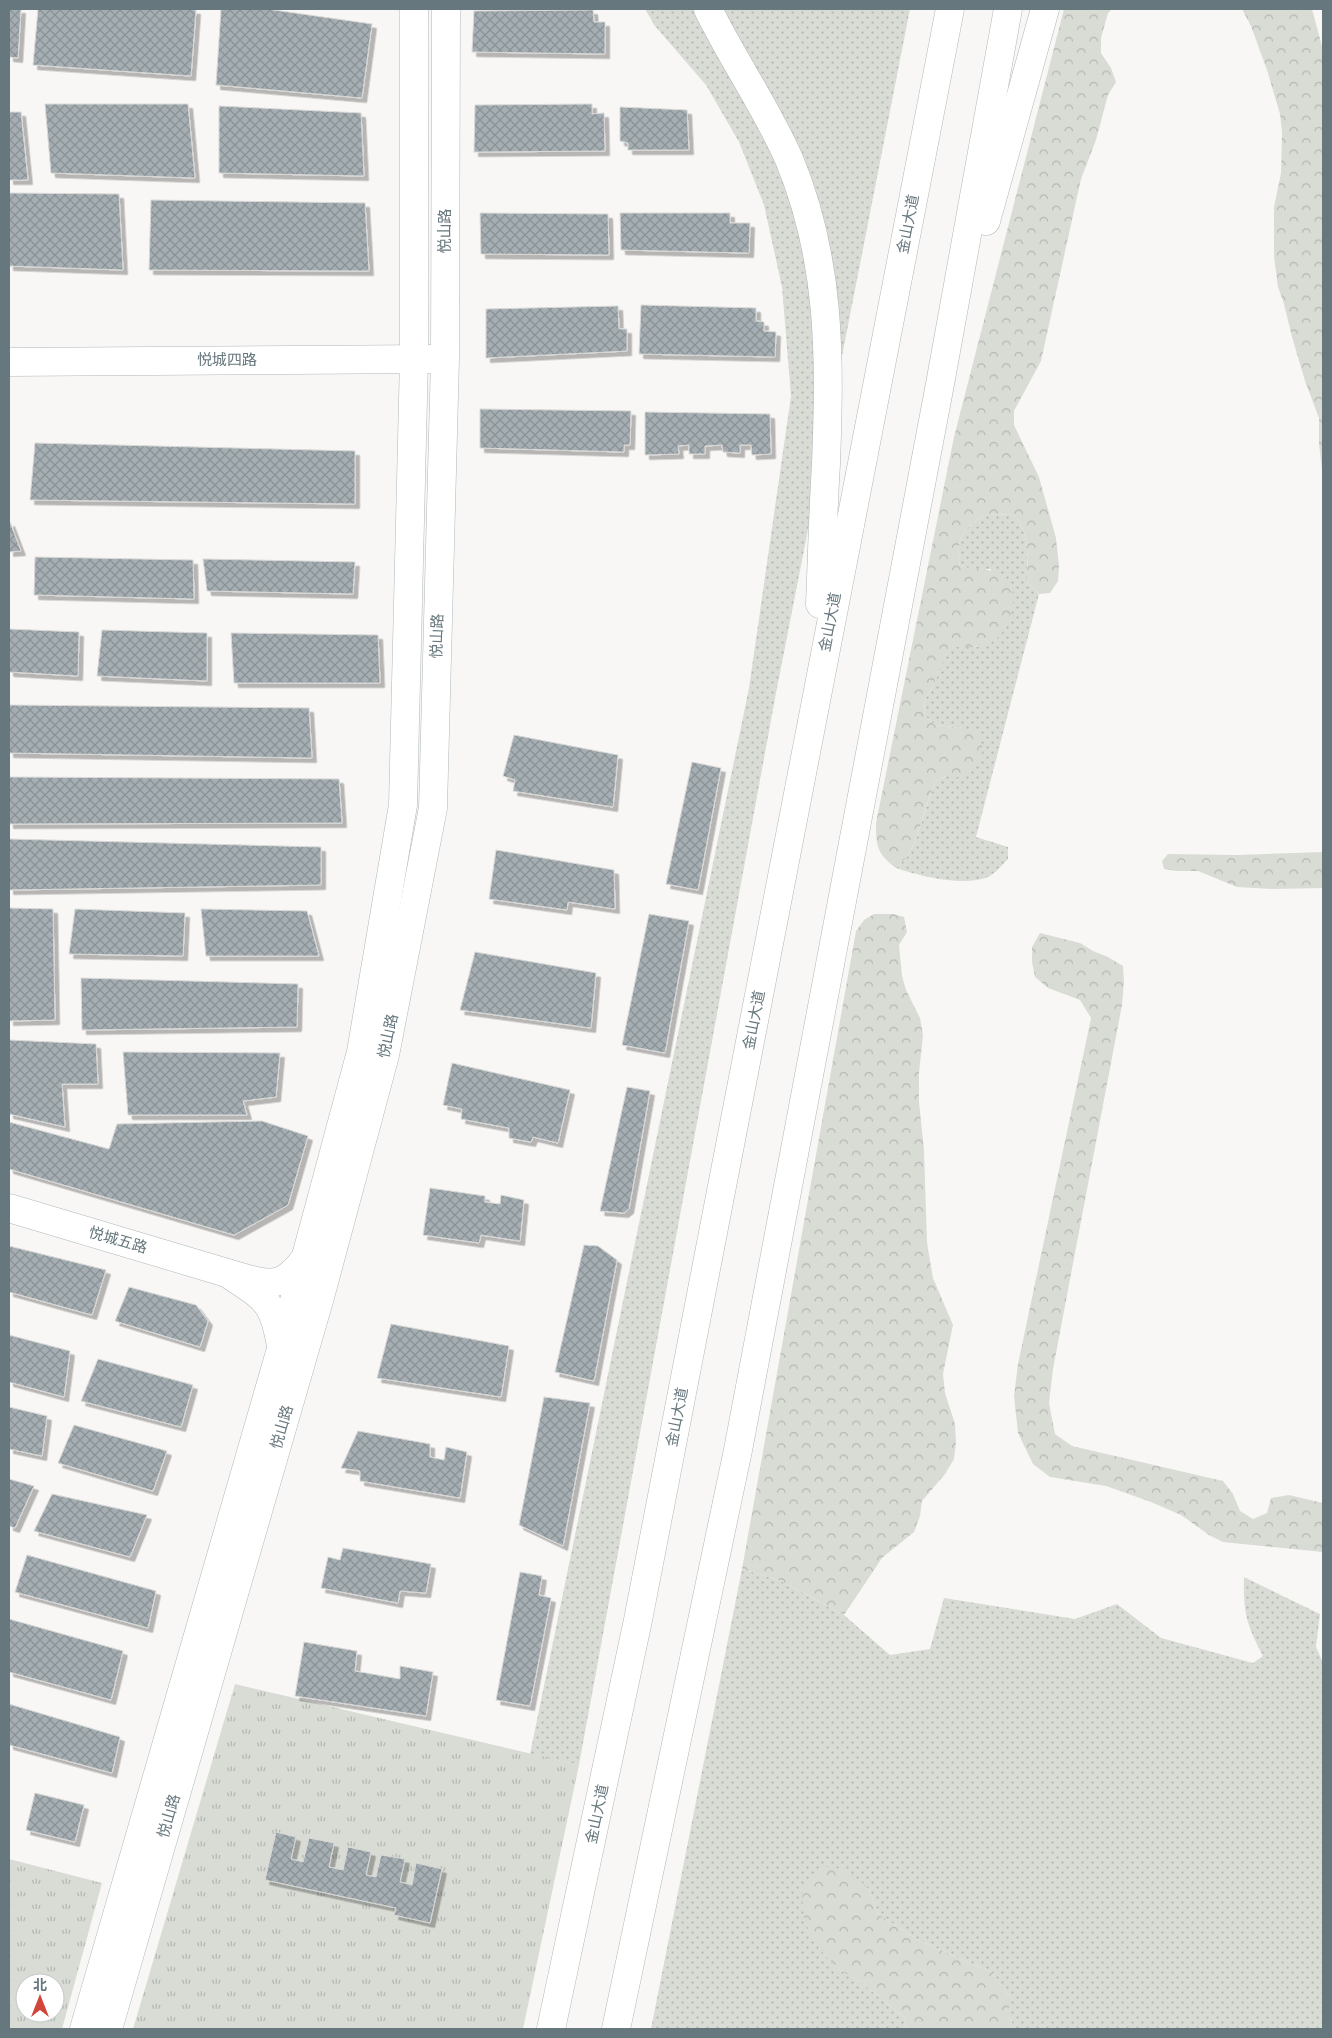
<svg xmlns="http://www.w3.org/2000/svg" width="1332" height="2038" viewBox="0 0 1332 2038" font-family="Karla,'Noto Sans SC',sans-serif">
  <defs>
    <pattern id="grass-dots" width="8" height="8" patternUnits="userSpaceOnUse" patternTransform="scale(1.25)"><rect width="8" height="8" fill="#d9dcd5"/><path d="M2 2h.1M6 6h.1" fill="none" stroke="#b4b7b2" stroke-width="1.8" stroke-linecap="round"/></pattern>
    <pattern id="forest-crowns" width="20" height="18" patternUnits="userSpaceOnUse" patternTransform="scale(1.25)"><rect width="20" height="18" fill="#d9dcd5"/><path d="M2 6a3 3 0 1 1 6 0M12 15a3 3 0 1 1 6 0" fill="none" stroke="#b4b7b2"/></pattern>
    <pattern id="park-tufts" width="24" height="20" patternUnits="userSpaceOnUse" patternTransform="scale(1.25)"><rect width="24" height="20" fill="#d9dcd5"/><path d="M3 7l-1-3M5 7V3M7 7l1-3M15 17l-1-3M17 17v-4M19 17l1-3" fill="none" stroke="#b4b7b2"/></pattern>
    <pattern id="building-cross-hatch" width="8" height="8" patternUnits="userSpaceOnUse" patternTransform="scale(1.25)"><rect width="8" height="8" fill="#a5aeb2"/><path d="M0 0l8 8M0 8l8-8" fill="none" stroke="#8a9296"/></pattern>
    <filter id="shadow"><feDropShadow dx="4.5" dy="4.5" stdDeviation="0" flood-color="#0004"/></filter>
  </defs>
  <rect width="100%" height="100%" fill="#f8f7f5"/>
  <g fill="url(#grass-dots)">
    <path d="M 645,9 L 910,9 L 776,693 L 579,1765 L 530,1754 L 749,688 L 791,396 L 782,287 L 764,205 L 739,142 L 706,85 L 655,26 Z"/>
    <path d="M 1014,514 C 1031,536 1027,556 1027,582 L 1039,594 L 976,837 L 1008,847 L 1008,859 C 1002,865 996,873 988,877 C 965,887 919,876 896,868 C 901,863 908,857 911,850 C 922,828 925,804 936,781 L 948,775 L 963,728 L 935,725 L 925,716 L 924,700 L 932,688 L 950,646 L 978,647 L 991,569 L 974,570 L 960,566 L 958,550 L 961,537 L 969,526 L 984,515 Z"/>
    <path d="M 742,1569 L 779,1580 L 844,1615 L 890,1655 L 930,1649 L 944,1598 L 1075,1619 L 1117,1604 L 1161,1638 L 1253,1663 L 1263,1656 C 1247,1625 1243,1614 1244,1577 L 1320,1614 L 1316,1647 L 1323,1663 L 1323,2029 L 1015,2029 L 1009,2017 L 1009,1996 L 991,1972 L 918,1940 L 878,1914 L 869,1889 L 819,1948 L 838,1969 L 861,1982 L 905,2018 L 906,2029 L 651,2029 Z"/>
  </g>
  <g fill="url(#forest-crowns)">
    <path d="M 1064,9 L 1112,9 L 1108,13 L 1101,38 L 1101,53 L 1111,68 L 1116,82 L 1108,95 L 1096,140 L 1081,179 L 1041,361 L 1014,411 L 1014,425 L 1039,477 L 1056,538 L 1059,566 L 1058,581 L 1050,593 L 1039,594 L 1027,582 C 1027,556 1031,536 1014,514 L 984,515 L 969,526 L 961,537 L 958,550 L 960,566 C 974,570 989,567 1002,575 C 1022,587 1012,627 995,640 C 981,650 966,646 950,647 L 932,688 L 924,700 L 925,716 L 935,725 L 963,728 L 978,733 L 982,746 L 982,759 L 962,778 L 948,775 L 936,781 C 925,803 922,828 911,850 C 908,857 901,863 896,868 C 877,854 876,846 876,823 L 954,437 Z"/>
    <path d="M 1242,9 L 1312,9 L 1323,50 L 1323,476 L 1319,445 L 1319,418 L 1305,381 L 1292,337 L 1284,304 L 1278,287 L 1274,257 L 1274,207 L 1281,173 L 1282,132 L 1280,114 L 1267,70 L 1251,26 Z"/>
    <path d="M 1323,852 L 1323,888 L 1274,889 L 1237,887 L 1198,871 L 1176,871 L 1164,869 L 1162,861 L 1168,854 L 1238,855 Z"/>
    <path d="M 874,914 L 893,914 L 904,917 L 907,932 L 899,945 L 902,976 L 906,990 L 920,1018 L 923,1035 L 919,1073 L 919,1102 L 924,1150 L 927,1243 L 933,1278 L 953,1325 L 943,1374 L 945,1393 L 955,1424 L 956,1442 L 954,1459 L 945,1474 L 922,1501 L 920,1516 L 914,1532 L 882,1558 L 844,1615 L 779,1580 L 742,1569 L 856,931 L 864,920 Z"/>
    <path d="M 1040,933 L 1080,943 L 1093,951 L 1108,957 L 1123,966 L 1124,982 L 1122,1005 L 1053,1369 L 1049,1403 L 1055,1434 L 1072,1446 L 1223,1481 L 1233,1494 L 1240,1511 L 1253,1519 L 1267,1513 L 1271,1498 L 1289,1495 L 1323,1503 L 1323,1552 L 1223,1542 L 1209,1535 L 1181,1515 L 1151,1502 L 1106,1486 L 1050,1477 L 1033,1464 L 1018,1433 L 1014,1396 L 1018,1364 L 1091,1018 L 1080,1000 L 1048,988 L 1035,977 L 1032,962 L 1032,947 Z"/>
    <path d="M 821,1866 L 847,1870 L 869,1889 L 878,1914 L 918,1940 L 991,1972 L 1009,1996 L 1009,2017 L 1015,2029 L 906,2029 L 905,2018 L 861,1982 L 838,1969 L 819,1948 L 804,1921 L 802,1891 Z"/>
  </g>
  <g fill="url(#park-tufts)" fill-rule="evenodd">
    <path d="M 235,1684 L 579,1765 L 523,2029 L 133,2029 Z"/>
    <path d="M 9,1859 L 102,1883 L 62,2029 L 9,2029 ZM 25,1983 L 55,1983 L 55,2013 L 25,2013 Z"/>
  </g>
  <g fill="url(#building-cross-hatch)" stroke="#d9d9d8" filter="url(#shadow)">
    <path d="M 9,9 L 21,9 L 18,58 L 9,57 Z"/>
    <path d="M 38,9 L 183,9 L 196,10 L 191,76 L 33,65 Z"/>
    <path d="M 221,9 L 267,9 L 372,24 L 362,98 L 216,85 Z"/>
    <path d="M 593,10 L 594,22 L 605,22 L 605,54 L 472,52 L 474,11 Z"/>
    <path d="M 45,104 L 188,104 L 195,178 L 51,173 Z"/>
    <path d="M 592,104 L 592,114 L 604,113 L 605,151 L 474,152 L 475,105 Z"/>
    <path d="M 219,106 L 361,113 L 364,176 L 219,173 Z"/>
    <path d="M 620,107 L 687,110 L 689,150 L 628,150 L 628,143 L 620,141 Z"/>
    <path d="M 9,112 L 21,112 L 28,180 L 9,180 Z"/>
    <path d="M 9,193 L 119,194 L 123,270 L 9,266 Z"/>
    <path d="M 151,200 L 365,203 L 369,271 L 149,270 Z"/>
    <path d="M 480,213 L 608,214 L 609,255 L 481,254 Z"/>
    <path d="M 620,213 L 730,213 L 730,223 L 750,223 L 749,253 L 621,250 Z"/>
    <path d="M 641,305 L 756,308 L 756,321 L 764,322 L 764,331 L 776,332 L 775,357 L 639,354 Z"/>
    <path d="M 618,306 L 619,329 L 627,329 L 627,351 L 486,358 L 486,309 Z"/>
    <path d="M 480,409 L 631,411 L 630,445 L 624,445 L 624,452 L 480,448 Z"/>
    <path d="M 645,412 L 770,414 L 771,454 L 752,455 L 751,445 L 740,445 L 740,453 L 723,452 L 722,445 L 705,446 L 705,454 L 689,454 L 689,445 L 678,446 L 679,454 L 645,455 Z"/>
    <path d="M 35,443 L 355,451 L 355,504 L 30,500 Z"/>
    <path d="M 9,522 L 10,522 L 21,551 L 9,552 Z"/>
    <path d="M 35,557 L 193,560 L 194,599 L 34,595 Z"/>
    <path d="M 203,559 L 355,562 L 353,594 L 207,591 Z"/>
    <path d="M 9,629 L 79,632 L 78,676 L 9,672 Z"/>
    <path d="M 102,630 L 207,633 L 207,681 L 97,676 Z"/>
    <path d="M 231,633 L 378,635 L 380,683 L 234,683 Z"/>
    <path d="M 9,705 L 309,708 L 312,758 L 9,753 Z"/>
    <path d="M 514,735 L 618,755 L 613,807 L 513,791 L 515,780 L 503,776 Z"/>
    <path d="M 692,762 L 721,768 L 698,890 L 666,884 Z"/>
    <path d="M 9,777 L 339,779 L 342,823 L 9,824 Z"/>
    <path d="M 9,839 L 321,847 L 321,885 L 9,890 Z"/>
    <path d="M 496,850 L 614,870 L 615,909 L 568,902 L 567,910 L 489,899 Z"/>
    <path d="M 9,908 L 53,909 L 55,1020 L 9,1021 Z"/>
    <path d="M 75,909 L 185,913 L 183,956 L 69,954 Z"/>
    <path d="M 201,909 L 307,911 L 319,956 L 206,956 Z"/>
    <path d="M 649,914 L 689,921 L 665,1053 L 622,1045 Z"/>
    <path d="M 475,952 L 596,973 L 591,1028 L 460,1010 Z"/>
    <path d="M 81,978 L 298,984 L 297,1027 L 82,1030 Z"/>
    <path d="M 9,1040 L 96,1044 L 98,1084 L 62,1084 L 65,1127 L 9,1114 Z"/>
    <path d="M 123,1052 L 280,1053 L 276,1097 L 243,1101 L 247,1115 L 128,1115 Z"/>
    <path d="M 452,1063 L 570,1090 L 558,1143 L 533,1137 L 531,1142 L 509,1138 L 509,1128 L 461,1119 L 462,1109 L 443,1105 Z"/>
    <path d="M 627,1087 L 650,1091 L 629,1209 L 624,1213 L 600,1211 Z"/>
    <path d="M 262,1121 L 308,1136 L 288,1205 L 234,1235 L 9,1169 L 9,1122 L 109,1149 L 117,1124 Z"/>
    <path d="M 430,1188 L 485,1196 L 485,1202 L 500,1204 L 501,1195 L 524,1200 L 520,1241 L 481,1235 L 479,1243 L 423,1235 Z"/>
    <path d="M 584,1245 L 598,1246 L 617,1260 L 594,1381 L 555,1372 Z"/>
    <path d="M 9,1246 L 106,1270 L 92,1315 L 9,1292 Z"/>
    <path d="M 129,1287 L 196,1305 L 208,1321 L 200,1347 L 115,1321 Z"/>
    <path d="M 391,1324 L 509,1346 L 501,1397 L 377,1378 Z"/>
    <path d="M 9,1335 L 70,1351 L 64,1397 L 9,1382 Z"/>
    <path d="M 98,1359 L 193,1385 L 181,1427 L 81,1401 Z"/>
    <path d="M 544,1397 L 590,1403 L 563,1546 L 519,1525 Z"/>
    <path d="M 9,1407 L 47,1416 L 42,1456 L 9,1449 Z"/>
    <path d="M 74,1425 L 167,1451 L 153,1491 L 58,1463 Z"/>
    <path d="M 358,1431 L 430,1444 L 430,1457 L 444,1460 L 446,1447 L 467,1452 L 460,1498 L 360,1481 L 360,1471 L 341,1468 Z"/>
    <path d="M 9,1479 L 34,1486 L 15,1528 L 9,1526 Z"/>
    <path d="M 52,1494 L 147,1515 L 130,1557 L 34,1531 Z"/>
    <path d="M 343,1548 L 431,1564 L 426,1593 L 400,1591 L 398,1603 L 321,1588 L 328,1557 L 340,1560 Z"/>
    <path d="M 27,1555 L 156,1591 L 148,1628 L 15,1592 Z"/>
    <path d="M 520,1572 L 542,1576 L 539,1595 L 551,1598 L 530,1706 L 496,1700 Z"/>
    <path d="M 9,1619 L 123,1651 L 111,1700 L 9,1672 Z"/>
    <path d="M 304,1642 L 357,1651 L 355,1671 L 400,1679 L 400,1666 L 433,1672 L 426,1716 L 295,1696 Z"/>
    <path d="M 9,1704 L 120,1737 L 112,1773 L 9,1745 Z"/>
    <path d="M 35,1793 L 84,1805 L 75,1842 L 26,1830 Z"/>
    <path d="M 276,1832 L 296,1837 L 291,1859 L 303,1862 L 309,1838 L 334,1843 L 329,1867 L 343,1870 L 348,1847 L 371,1852 L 366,1875 L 376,1877 L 381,1855 L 405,1859 L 400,1882 L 412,1885 L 416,1863 L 442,1869 L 430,1923 L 394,1915 L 396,1908 L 265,1880 Z"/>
  </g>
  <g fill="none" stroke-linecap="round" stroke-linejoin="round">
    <defs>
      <g id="secondary">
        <path d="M 9,362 L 432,359"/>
        <path d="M 9,1208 L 227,1273"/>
        <path d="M 281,1346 C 273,1299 265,1299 227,1273 C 265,1283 280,1294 306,1257"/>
        <path d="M 84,2029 L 281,1349 L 361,1052 L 403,805 L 414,359 L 414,9"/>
        <path d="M 108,2029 L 320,1297 L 385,1055 L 433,808 L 445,359 L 446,9"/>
      </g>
      <g id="highway">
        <path d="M 708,9 C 733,60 766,107 789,159 C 831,260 830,357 826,464 C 823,511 822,557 820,604"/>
        <path d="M 986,221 L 1045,9"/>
        <path d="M 551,2029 L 638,1620 L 950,9"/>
        <path d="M 616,2029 L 738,1450 L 940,384 L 1008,9"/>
      </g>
    </defs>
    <use href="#secondary" stroke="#b0b7ba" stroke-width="29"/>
    <use href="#highway" stroke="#b1b6b8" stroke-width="29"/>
    <use href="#secondary" stroke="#fff" stroke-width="28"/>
    <use href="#highway" stroke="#fff" stroke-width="28"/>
  </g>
  <g text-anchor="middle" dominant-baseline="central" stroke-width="5" stroke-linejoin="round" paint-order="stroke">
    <g font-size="15" fill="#66777d" stroke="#fff">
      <text transform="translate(908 224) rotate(-79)">金山大道</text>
      <text transform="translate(445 231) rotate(-90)">悦山路</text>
      <text x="227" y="360">悦城四路</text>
      <text transform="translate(830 622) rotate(-79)">金山大道</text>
      <text transform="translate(437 636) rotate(-88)">悦山路</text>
      <text transform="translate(754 1020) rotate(-79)">金山大道</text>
      <text transform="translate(388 1036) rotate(-78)">悦山路</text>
      <text transform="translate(118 1240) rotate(16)">悦城五路</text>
      <text transform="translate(677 1417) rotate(-79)">金山大道</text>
      <text transform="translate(282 1427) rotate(-74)">悦山路</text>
      <text transform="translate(597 1814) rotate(-78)">金山大道</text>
      <text transform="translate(169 1816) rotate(-74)">悦山路</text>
    </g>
  </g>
  <rect width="1332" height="2038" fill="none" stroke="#66777d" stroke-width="20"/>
  <g transform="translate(40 1998)"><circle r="24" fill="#ffffff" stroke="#c2c9cb"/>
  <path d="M0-4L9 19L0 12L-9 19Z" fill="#d3443a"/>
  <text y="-8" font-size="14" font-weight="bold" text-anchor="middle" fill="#66777d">北</text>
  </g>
</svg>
